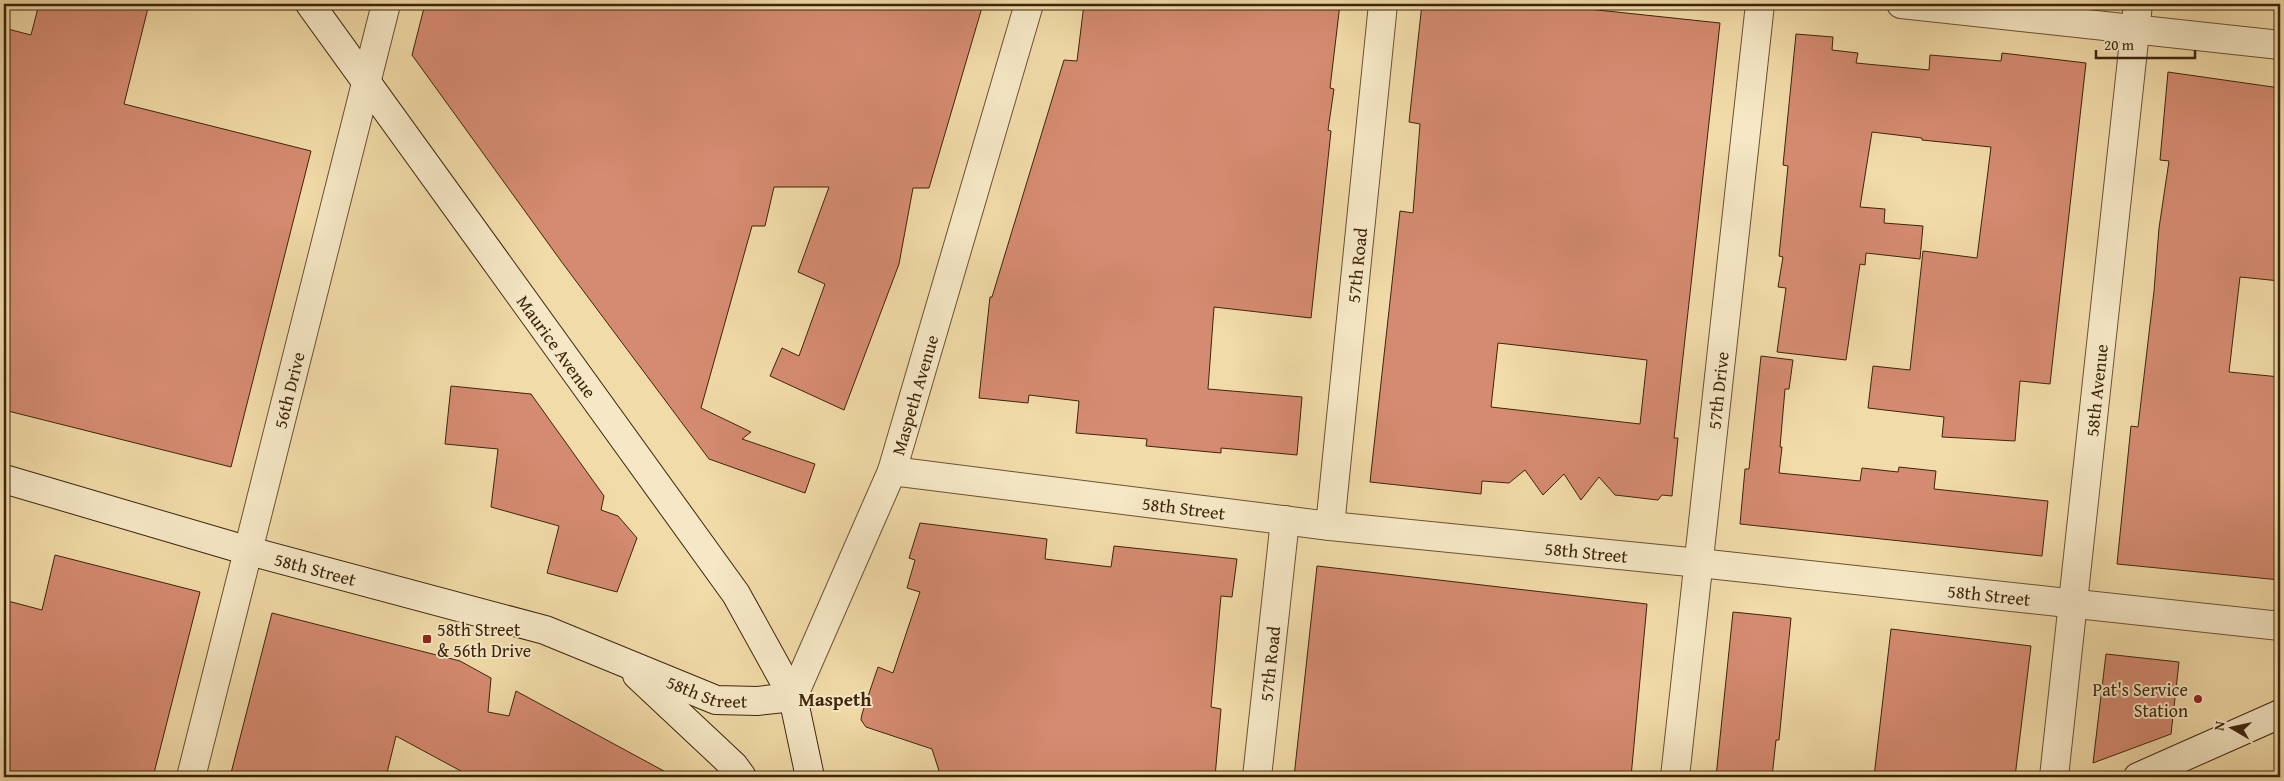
<svg xmlns="http://www.w3.org/2000/svg" width="2284" height="781" viewBox="0 0 2284 781" font-family="'Gentium Book Plus',serif">
  <rect width="100%" height="100%" fill="#f1dba8"/>
  <filter id="stains"><feTurbulence type="fractalNoise" baseFrequency=".004" numOctaves="4"/><feColorMatrix values="0 0 0 0 .2 0 0 0 0 .09 0 0 0 0 .02 0 0 0 .5 -.17"/></filter>
  <radialGradient id="worn" r=".72"><stop offset=".6" stop-color="#630" stop-opacity="0"/><stop offset="1" stop-color="#630" stop-opacity=".3"/></radialGradient>
  <g fill="#d58b71" stroke="#3c240b" fill-rule="evenodd">
    <path d="M 39,4 L 149,4 L 124,104 L 311,151 L 231,467 L 4,410 L 4,28 L 31,35 Z"/>
    <path d="M 425,4 L 983,4 L 929,188 L 913,188 L 899,264 L 844,410 L 770,376 L 782,348 L 799,356 L 825,284 L 798,272 L 829,187 L 774,187 L 765,226 L 752,226 L 701,408 L 751,432 L 742,439 L 815,464 L 805,493 L 709,459 L 561,261 L 412,55 Z"/>
    <path d="M 1084,4 L 1340,4 L 1330,88 L 1334,89 L 1328,130 L 1331,131 L 1311,318 L 1214,307 L 1208,389 L 1302,397 L 1297,455 L 1221,448 L 1221,453 L 1146,446 L 1147,439 L 1076,433 L 1079,401 L 1029,395 L 1028,403 L 979,398 L 990,297 L 992,297 L 1064,60 L 1077,61 Z"/>
    <path d="M 1422,4 L 1541,4 L 1720,23 L 1674,438 L 1678,438 L 1672,496 L 1662,495 L 1658,500 L 1615,495 L 1599,477 L 1581,500 L 1564,474 L 1543,495 L 1525,470 L 1509,483 L 1482,481 L 1481,494 L 1370,482 L 1400,211 L 1413,213 L 1420,124 L 1409,122 ZM 1498,343 L 1647,360 L 1640,424 L 1491,407 Z"/>
    <path d="M 1796,34 L 1833,37 L 1832,50 L 1858,53 L 1856,63 L 1929,70 L 1930,55 L 2001,61 L 2002,53 L 2086,63 L 2050,384 L 2020,381 L 2015,441 L 1942,437 L 1944,417 L 1868,408 L 1873,366 L 1910,370 L 1923,251 L 1977,258 L 1991,147 L 1922,140 L 1922,138 L 1872,132 L 1860,207 L 1885,209 L 1884,223 L 1923,226 L 1920,259 L 1866,253 L 1865,265 L 1860,264 L 1846,360 L 1777,352 L 1786,288 L 1778,287 L 1783,257 L 1779,256 L 1788,166 L 1783,165 Z"/>
    <path d="M 2168,72 L 2280,88 L 2280,281 L 2240,277 L 2229,372 L 2280,377 L 2280,580 L 2117,564 L 2131,426 L 2138,427 L 2154,291 L 2159,228 L 2169,161 L 2160,160 Z"/>
    <path d="M 1761,356 L 1793,360 L 1789,389 L 1785,389 L 1780,447 L 1782,447 L 1779,473 L 1860,481 L 1862,468 L 1898,472 L 1899,467 L 1936,471 L 1934,489 L 2048,501 L 2042,556 L 1740,524 L 1745,469 L 1749,469 Z"/>
    <path d="M 451,386 L 531,394 L 604,496 L 601,510 L 618,516 L 637,538 L 617,592 L 547,573 L 559,526 L 491,507 L 498,449 L 445,444 Z"/>
    <path d="M 920,523 L 1047,539 L 1045,559 L 1111,567 L 1114,546 L 1237,559 L 1232,597 L 1221,596 L 1211,707 L 1221,709 L 1215,777 L 941,777 L 932,749 L 866,727 L 861,720 L 862,714 L 878,667 L 893,673 L 920,592 L 907,588 L 915,560 L 909,558 Z"/>
    <path d="M 55,555 L 200,592 L 153,777 L 4,777 L 4,600 L 42,610 Z"/>
    <path d="M 1317,566 L 1647,604 L 1631,777 L 1294,777 Z"/>
    <path d="M 1733,612 L 1791,618 L 1779,740 L 1776,740 L 1772,777 L 1716,777 Z"/>
    <path d="M 272,613 L 460,661 L 491,678 L 488,712 L 509,716 L 516,691 L 675,777 L 472,777 L 396,736 L 386,777 L 230,777 Z"/>
    <path d="M 1891,629 L 2031,646 L 2015,777 L 1874,777 Z"/>
    <path d="M 2106,654 L 2179,662 L 2171,734 L 2093,763 Z"/>
  </g>
  <g fill="none" stroke-linecap="round" stroke-linejoin="round">
    <defs>
      <g id="minor">
        <path d="M 1901,4 L 2280,45"/>
        <path id="s1" d="M 892,471 L 1330,526 L 1699,563 L 2280,626"/>
        <path id="s2" d="M 1330,526 L 1383,4"/>
        <path id="s3" d="M 191,777 L 386,4"/>
        <path id="s4" d="M 1257,777 L 1285,520"/>
        <path id="s5" d="M 1675,777 L 1760,4"/>
        <path id="s6" d="M 2054,777 L 2138,4"/>
      </g>
      <g id="tertiary">
        <path id="s7" d="M 793,697 L 892,471 L 1029,4"/>
      </g>
      <g id="secondary">
        <path id="s8" d="M 310,4 L 736,594 L 793,697 L 810,777"/>
        <path id="s9" d="M 4,479 L 249,551 L 545,630 L 716,700 L 757,701 L 793,697"/>
        <path d="M 637,675 L 734,766 L 742,777"/>
        <path d="M 2138,777 L 2280,714"/>
      </g>
    </defs>
    <use href="#minor" stroke="#695232" stroke-width="30"/>
    <use href="#tertiary" stroke="#695232" stroke-width="30"/>
    <use href="#secondary" stroke="#3c240b" stroke-width="30"/>
    <use href="#minor" stroke="#f6e8c6" stroke-width="28"/>
    <use href="#tertiary" stroke="#f6e8c6" stroke-width="28"/>
    <use href="#secondary" stroke="#f6e8c6" stroke-width="28"/>
  </g>
  <g fill="#8f2418" stroke="#f6e8c6" stroke-width="2">
    <rect x="422" y="634" width="10" height="10" rx="2.5"/>
    <circle cx="2198" cy="699" r="5"/>
  </g>
  <g text-anchor="middle" dominant-baseline="central" stroke-width="4" stroke-linejoin="round" paint-order="stroke">
    <g font-size="18" fill="#3c240b" stroke="#f6e8c6">
      <text stroke="none"><textPath href="#s2" startOffset="262">57th Road</textPath></text>
      <text stroke="none"><textPath href="#s8" startOffset="422">Maurice Avenue</textPath></text>
      <text stroke="none"><textPath href="#s6" startOffset="389">58th Avenue</textPath></text>
      <text stroke="none"><textPath href="#s3" startOffset="399">56th Drive</textPath></text>
      <text stroke="none"><textPath href="#s5" startOffset="389">57th Drive</textPath></text>
      <text stroke="none"><textPath href="#s7" startOffset="326">Maspeth Avenue</textPath></text>
      <text stroke="none"><textPath href="#s1" startOffset="294">58th Street</textPath></text>
      <text stroke="none"><textPath href="#s1" startOffset="699">58th Street</textPath></text>
      <text stroke="none"><textPath href="#s9" startOffset="324">58th Street</textPath></text>
      <text stroke="none"><textPath href="#s1" startOffset="1104">58th Street</textPath></text>
      <text stroke="none"><textPath href="#s4" startOffset="114">57th Road</textPath></text>
      <text stroke="none"><textPath href="#s9" startOffset="736">58th Street</textPath></text>
    </g>
    <g font-size="18" fill="#3c240b" stroke="#f6e8c6" text-anchor="start">
      <text x="437" y="629">58th Street<tspan x="437" dy="21">&amp; 56th Drive</tspan></text>
      <text x="2188" y="689" text-anchor="end">Pat's Service<tspan x="2188" dy="21">Station</tspan></text>
    </g>
    <g font-size="19" font-weight="bold" fill="#3c240b" stroke="#f6e8c6">
      <text x="835" y="699">Maspeth</text>
    </g>
  </g>
  <rect width="2284" height="781" fill="none" stroke="#f1dba8" stroke-width="20"/>
  <rect x="5" y="5" width="2274" height="771" fill="none" stroke="#3c240b" stroke-width="2.5"/>
  <rect x="10" y="10" width="2264" height="761" fill="none" stroke="#3c240b"/>
  <g transform="translate(2232 728) rotate(279)" stroke="#f6e8c6" stroke-width="4" paint-order="stroke">
  <path d="M0-4L9 19L0 12L-9 19Z" fill="#3c240b"/>
  <text y="-8" font-size="14" font-weight="bold" text-anchor="middle" fill="#3c240b">N</text>
  </g>
  <path d="M2096 50v8h99v-8" fill="none" stroke="#3c240b" stroke-width="2.5"/>
  <text x="2104" y="50" font-size="15" fill="#3c240b" stroke="#f6e8c6" stroke-width="4" paint-order="stroke">20 m</text>
  <rect width="100%" height="100%" filter="url(#stains)"/>
  <rect width="100%" height="100%" fill="url(#worn)"/>
</svg>
